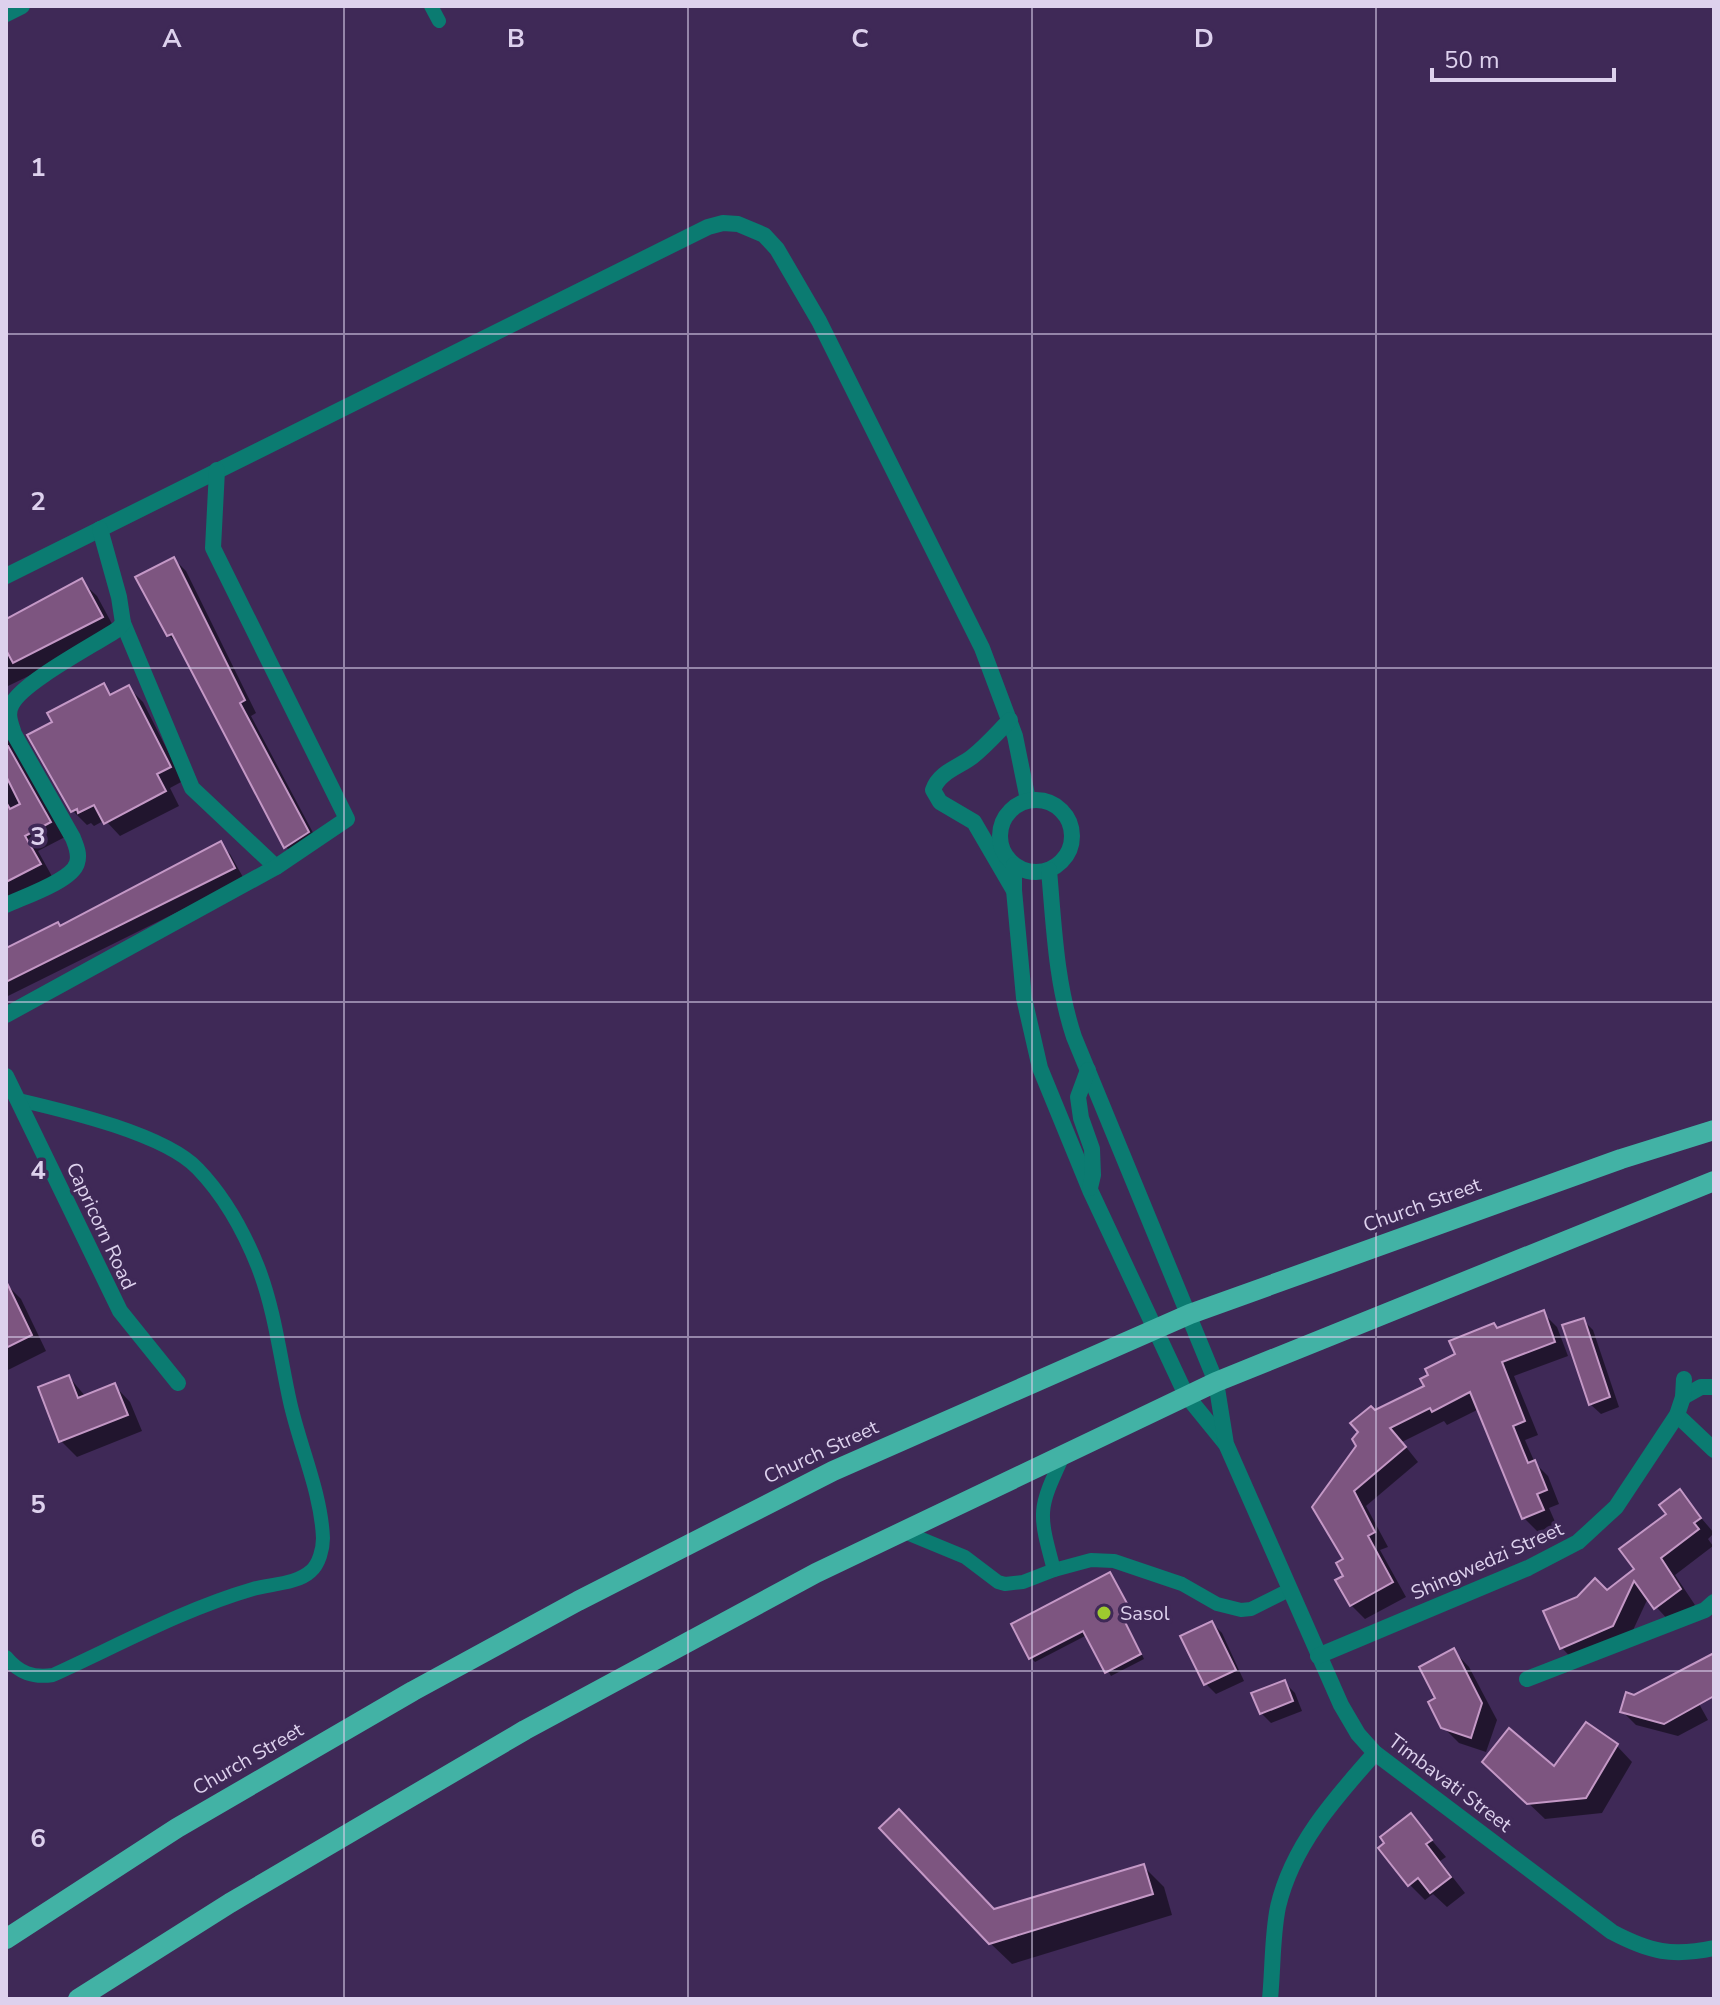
<svg xmlns="http://www.w3.org/2000/svg" width="1720" height="2005" viewBox="0 0 1720 2005" font-family="'Nunito Sans',sans-serif">
  <rect width="100%" height="100%" fill="#3f2957"/>
  <g fill="#0007">
    <path d="M 174,559 L 186,571 L 256,713 L 251,716 L 319,844 L 298,859 L 286,847 L 182,647 L 168,635 Z"/>
    <path d="M 81,581 L 97,596 L 117,633 L 6,687 L 6,619 Z"/>
    <path d="M 104,686 L 113,695 L 129,688 L 143,702 L 183,781 L 170,788 L 179,806 L 120,836 L 105,820 L 94,826 L 91,823 L 87,825 L 73,811 L 55,723 Z"/>
    <path d="M 6,718 L 65,837 L 38,851 L 54,880 L 6,900 Z"/>
    <path d="M 220,844 L 230,854 L 244,879 L 8,996 L 6,994 L 6,951 L 61,928 Z"/>
    <path d="M 6,1284 L 21,1299 L 46,1351 L 6,1371 Z"/>
    <path d="M 1543,1313 L 1557,1327 L 1568,1356 L 1514,1376 L 1538,1435 L 1525,1440 L 1535,1463 L 1548,1476 L 1559,1504 L 1549,1508 L 1556,1524 L 1538,1532 L 1524,1518 L 1479,1409 L 1447,1425 L 1444,1421 L 1402,1442 L 1418,1462 L 1366,1506 L 1388,1547 L 1380,1550 L 1406,1597 L 1365,1619 L 1351,1605 L 1346,1560 L 1359,1446 L 1375,1412 L 1426,1387 L 1499,1330 Z"/>
    <path d="M 1583,1320 L 1593,1330 L 1619,1407 L 1601,1414 L 1590,1404 Z"/>
    <path d="M 69,1377 L 86,1397 L 115,1386 L 130,1402 L 142,1431 L 77,1457 L 61,1441 Z"/>
    <path d="M 1679,1492 L 1714,1533 L 1708,1539 L 1713,1546 L 1675,1575 L 1695,1605 L 1671,1623 L 1648,1598 L 1628,1641 L 1577,1664 L 1562,1648 L 1607,1592 L 1637,1569 Z"/>
    <path d="M 1110,1574 L 1132,1612 L 1123,1616 L 1144,1659 L 1111,1676 L 1087,1635 L 1035,1662 L 1031,1658 Z"/>
    <path d="M 1212,1623 L 1222,1633 L 1244,1681 L 1216,1694 L 1206,1684 Z"/>
    <path d="M 1454,1651 L 1469,1667 L 1497,1720 L 1486,1752 L 1459,1743 L 1443,1727 Z"/>
    <path d="M 1714,1655 L 1714,1696 L 1693,1693 L 1708,1720 L 1678,1736 L 1636,1725 L 1623,1712 L 1634,1697 Z"/>
    <path d="M 1284,1682 L 1295,1693 L 1302,1711 L 1271,1723 L 1261,1713 Z"/>
    <path d="M 1617,1746 L 1632,1762 L 1602,1813 L 1545,1819 L 1501,1777 L 1554,1769 Z"/>
    <path d="M 1411,1816 L 1446,1857 L 1440,1861 L 1465,1893 L 1447,1907 L 1433,1894 L 1425,1900 L 1409,1884 Z"/>
    <path d="M 1143,1866 L 1164,1887 L 1172,1915 L 1012,1964 L 990,1943 Z"/>
  </g>
  <g fill="#7d5580" stroke="#c498c6" stroke-width="2">
    <path d="M 174,557 L 245,700 L 240,703 L 309,832 L 284,848 L 172,634 L 167,636 L 135,577 Z"/>
    <path d="M 82,578 L 103,617 L 13,663 L 6,650 L 6,619 Z"/>
    <path d="M 104,683 L 110,695 L 129,685 L 171,767 L 157,774 L 166,791 L 104,824 L 94,805 L 78,813 L 77,809 L 71,812 L 27,735 L 52,722 L 47,713 Z"/>
    <path d="M 6,746 L 8,746 L 51,822 L 25,836 L 41,864 L 6,882 L 6,802 L 10,809 L 20,804 L 6,776 Z"/>
    <path d="M 221,841 L 235,868 L 6,982 L 6,948 L 58,922 L 60,926 Z"/>
    <path d="M 6,1281 L 32,1335 L 6,1348 Z"/>
    <path d="M 1544,1310 L 1555,1342 L 1502,1362 L 1525,1421 L 1513,1426 L 1528,1463 L 1535,1460 L 1547,1490 L 1537,1494 L 1544,1510 L 1522,1519 L 1470,1392 L 1432,1412 L 1430,1408 L 1390,1428 L 1406,1447 L 1354,1491 L 1375,1532 L 1368,1536 L 1393,1582 L 1350,1606 L 1335,1580 L 1343,1576 L 1336,1563 L 1343,1559 L 1312,1507 L 1356,1446 L 1352,1439 L 1358,1432 L 1350,1423 L 1371,1406 L 1375,1410 L 1424,1386 L 1420,1379 L 1428,1375 L 1425,1369 L 1455,1354 L 1449,1341 L 1494,1323 L 1497,1328 Z"/>
    <path d="M 1584,1318 L 1610,1397 L 1589,1405 L 1562,1325 Z"/>
    <path d="M 69,1375 L 78,1398 L 115,1383 L 128,1415 L 59,1442 L 38,1387 Z"/>
    <path d="M 1680,1489 L 1701,1518 L 1694,1523 L 1699,1529 L 1661,1558 L 1681,1589 L 1654,1609 L 1634,1581 L 1613,1626 L 1560,1649 L 1543,1611 L 1577,1597 L 1595,1578 L 1607,1590 L 1634,1569 L 1619,1549 L 1666,1514 L 1659,1505 Z"/>
    <path d="M 1110,1572 L 1129,1607 L 1120,1612 L 1141,1654 L 1105,1673 L 1083,1631 L 1029,1659 L 1011,1624 Z"/>
    <path d="M 1212,1621 L 1236,1670 L 1204,1685 L 1180,1636 Z"/>
    <path d="M 1454,1648 L 1482,1703 L 1471,1738 L 1441,1728 L 1428,1702 L 1435,1698 L 1419,1667 Z"/>
    <path d="M 1714,1653 L 1714,1696 L 1664,1724 L 1620,1712 L 1626,1692 L 1634,1695 Z"/>
    <path d="M 1285,1680 L 1293,1701 L 1260,1714 L 1251,1693 Z"/>
    <path d="M 1586,1722 L 1618,1744 L 1586,1798 L 1527,1804 L 1482,1762 L 1509,1728 L 1554,1766 Z"/>
    <path d="M 899,1809 L 994,1909 L 1144,1864 L 1153,1894 L 989,1944 L 879,1828 Z"/>
    <path d="M 1411,1813 L 1432,1840 L 1426,1844 L 1451,1877 L 1430,1893 L 1418,1878 L 1408,1886 L 1378,1848 L 1384,1843 L 1380,1837 Z"/>
  </g>
  <g fill="none" stroke-linecap="round" stroke-linejoin="round">
    <g stroke="#0b7b71" stroke-width="14">
      <path d="M 431,6 L 439,21"/>
      <path d="M 902,1531 L 965,1557 L 998,1582 L 1005,1584 L 1023,1582 L 1054,1570 L 1091,1560 L 1114,1561 L 1182,1584 L 1217,1604 L 1241,1610 L 1251,1609 L 1289,1590"/>
      <path d="M 1054,1570 C 1038,1511 1038,1510 1063,1456"/>
      <path d="M 6,1657 C 19,1673 33,1678 53,1675 C 119,1645 184,1609 253,1589 C 271,1584 297,1584 311,1571 C 319,1564 323,1549 323,1538 C 321,1492 300,1447 290,1402 C 280,1357 275,1311 258,1267 C 244,1232 224,1196 198,1169 C 165,1134 66,1111 19,1100"/>
    </g>
    <g stroke="#0b7b71" stroke-width="16">
      <path d="M 6,14 L 22,6"/>
      <path d="M 6,576 L 708,227 L 723,223 L 738,224 L 764,235 L 777,249 L 819,321 L 982,648 L 1015,736 L 1028,800"/>
      <path d="M 123,623 L 192,788 L 276,867"/>
      <path d="M 1010,720 C 998,732 986,746 972,757 C 959,767 939,772 933,790 L 940,802 L 974,822 L 1013,889"/>
      <circle cx="1036" cy="836" r="36"/>
      <path d="M 1014,865 L 1014,890 L 1024,998 L 1040,1068 L 1090,1190 L 1186,1395 L 1225,1443"/>
      <path d="M 1049,870 C 1054,927 1056,983 1074,1037 L 1216,1382 L 1226,1444 L 1341,1705 L 1358,1734 L 1375,1753 L 1612,1932 C 1650,1952 1672,1957 1714,1948"/>
      <path d="M 6,905 C 23,897 72,881 77,863 C 80,854 76,846 73,838 L 14,734 C 11,724 6,714 12,704 C 23,682 94,645 118,629 L 123,623 L 119,597 L 100,529"/>
      <path d="M 6,1015 L 276,867 L 347,819 L 213,548 L 217,470"/>
      <path d="M 1088,1070 L 1078,1097 L 1081,1118 L 1092,1149 L 1093,1175 L 1090,1188"/>
      <path d="M 6,1076 L 120,1311 L 178,1383"/>
      <path d="M 1683,1397 L 1701,1387 L 1714,1387"/>
      <path d="M 1677,1415 L 1714,1450"/>
      <path d="M 1318,1656 L 1528,1568 L 1578,1542 L 1616,1507 L 1677,1415 L 1683,1397 L 1684,1379"/>
      <path d="M 1527,1679 L 1705,1610 L 1714,1602"/>
      <path d="M 1270,1999 C 1273,1969 1272,1936 1278,1907 C 1292,1846 1335,1798 1375,1753"/>
    </g>
    <g stroke="#42b2a5" stroke-width="20">
      <path d="M 6,1939 L 177,1828 L 413,1691 L 578,1601 L 833,1471 L 1190,1314 L 1621,1159 L 1714,1130"/>
      <path d="M 78,1999 L 230,1903 L 525,1730 L 816,1573 L 1216,1382 L 1714,1181"/>
    </g>
  </g>
  <path fill="none" stroke="#ddd1ed" stroke-width="2" stroke-opacity="0.55" d="M 344,6 L 344,1999M 688,6 L 688,1999M 1032,6 L 1032,1999M 1376,6 L 1376,1999M 6,334 L 1714,334M 6,668 L 1714,668M 6,1002 L 1714,1002M 6,1337 L 1714,1337M 6,1671 L 1714,1671"/>
  <circle fill="#9eca2f" stroke="#3f2957" stroke-width="3" cx="1104" cy="1613" r="8"/>
  <g text-anchor="middle" dominant-baseline="central" stroke-width="7" stroke-linejoin="round" paint-order="stroke">
    <g font-size="20" fill="#ddd1ed" stroke="#3f2957">
      <text transform="translate(1422 1205) rotate(-20)">Church Street</text>
      <text transform="translate(101 1226) rotate(65)">Capricorn Road</text>
      <text transform="translate(821 1452) rotate(-25)">Church Street</text>
      <text transform="translate(1487 1561) rotate(-24)">Shingwedzi Street</text>
      <text transform="translate(248 1759) rotate(-30)">Church Street</text>
      <text transform="translate(1450 1783) rotate(37)">Timbavati Street</text>
    </g>
    <g font-size="20" fill="#ddd1ed" stroke="#3f2957" text-anchor="start">
      <text x="1120" y="1613">Sasol</text>
    </g>
  </g>
  <g font-size="26" text-anchor="middle" font-weight="bold" fill="#ddd1ed" stroke="#3f2957" stroke-width="7" stroke-linejoin="round" paint-order="stroke">
    <text x="172" y="47">A</text>
    <text x="516" y="47">B</text>
    <text x="860" y="47">C</text>
    <text x="1204" y="47">D</text>
    <text x="38" y="176">1</text>
    <text x="38" y="510">2</text>
    <text x="38" y="845">3</text>
    <text x="38" y="1179">4</text>
    <text x="38" y="1513">5</text>
    <text x="38" y="1847">6</text>
  </g>
  <rect width="1720" height="2005" fill="none" stroke="#ddd1ed" stroke-width="16"/>
  <path d="M1432 68v12h182v-12" fill="none" stroke="#ddd1ed" stroke-width="4"/>
  <text x="1444" y="68" font-size="24" fill="#ddd1ed" stroke="#3f2957" stroke-width="6" paint-order="stroke">50 m</text>
</svg>
